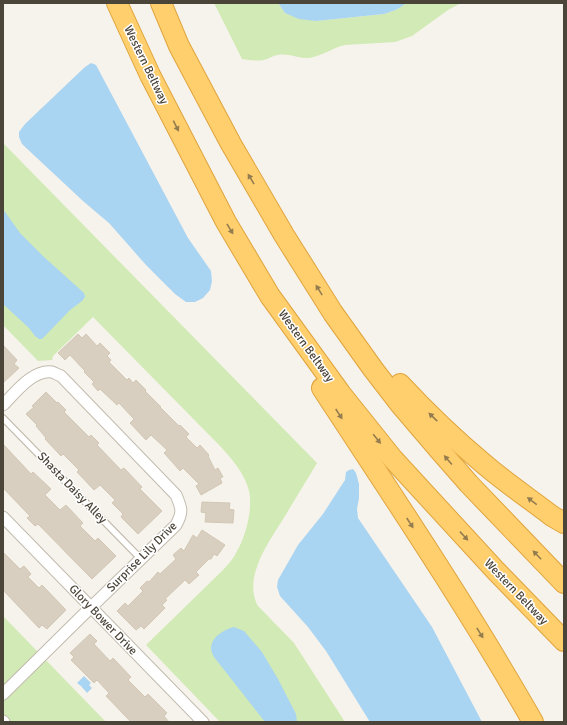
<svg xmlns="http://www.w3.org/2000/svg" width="567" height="725" viewBox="0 0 567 725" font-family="Signika,sans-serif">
  <rect width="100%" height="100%" fill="#f6f3ec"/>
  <g fill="#d2eab5">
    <path d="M 214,3 L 278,3 L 285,13 L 316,21 L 384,14 C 393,11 400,9 406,3 L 461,3 L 448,10 L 412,36 L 395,42 L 345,45 C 332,48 322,56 309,58 C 300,59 288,53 278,55 C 274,55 270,58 267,59 C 259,62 250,60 242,59 Z"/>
    <path d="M 3,143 L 317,463 C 305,483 293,503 280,524 C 271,538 261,553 256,570 C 252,581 252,596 258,606 L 294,643 L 345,722 L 220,722 L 146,645 L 224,569 C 229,563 234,558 237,551 C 246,536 253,508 249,491 C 245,474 232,459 221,447 L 93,317 L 53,356 L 52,360 L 38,361 L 3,325 Z"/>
    <path d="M 3,616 L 106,722 L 3,722 Z"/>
  </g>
  <g fill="#a9d4f2">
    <path d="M 278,3 L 406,3 C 400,9 393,11 384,14 L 316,21 L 299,19 L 285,13 Z"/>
    <path d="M 91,63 L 96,65 L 188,238 L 211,271 L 212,281 L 210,290 L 203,298 L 195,302 L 186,302 L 175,294 L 146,265 L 109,223 L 83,201 L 22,144 L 19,137 L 19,132 L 25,124 L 85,67 Z"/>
    <path d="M 3,209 L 20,233 L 44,257 L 84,293 L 85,297 L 82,301 L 70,310 L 42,339 L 39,339 L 35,336 L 29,328 L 3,304 Z"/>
    <path d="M 353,469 L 356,473 L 359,484 L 359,498 L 357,509 L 358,518 L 432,627 L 482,722 L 370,722 L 326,651 L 308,627 L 280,596 L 277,587 L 278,580 L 298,545 L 323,514 L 345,480 L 346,472 L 349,470 Z"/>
    <path d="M 234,627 L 244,631 L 262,652 L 278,679 L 296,714 L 297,722 L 265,722 L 214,657 C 213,655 211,651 211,648 C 212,636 224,630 234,627 Z"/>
    <path d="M 84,676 L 91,683 L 89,685 L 92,688 L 87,693 L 81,686 L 77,683 Z"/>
  </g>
  <g fill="#d8cfc1" stroke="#d3c7b4">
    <path d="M 78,334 L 82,338 L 86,334 L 97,346 L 100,343 L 110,353 L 107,356 L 111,360 L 109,362 L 127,380 L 129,378 L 133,383 L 136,380 L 146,390 L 145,391 L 161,407 L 160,407 L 179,426 L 180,425 L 189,434 L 186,437 L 197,448 L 200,445 L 209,455 L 208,456 L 215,470 L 218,468 L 223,477 L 220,478 L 222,483 L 201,495 L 196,486 L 199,484 L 183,468 L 180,471 L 173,463 L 164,453 L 167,450 L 151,435 L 146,440 L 130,423 L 134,419 L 119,403 L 117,405 L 100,389 L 98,391 L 92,384 L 94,382 L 84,372 L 85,371 L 70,355 L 65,360 L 58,353 Z"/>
    <path d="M 3,345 L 17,360 L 14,364 L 19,368 L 3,383 Z"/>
    <path d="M 46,392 L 57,403 L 58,402 L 66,410 L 64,412 L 89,437 L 91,435 L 99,443 L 97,445 L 121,470 L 124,468 L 142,487 L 140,489 L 162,511 L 138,534 L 121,517 L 123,514 L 112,503 L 115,500 L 100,485 L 94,490 L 77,472 L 79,470 L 63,454 L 61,456 L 45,439 L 46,438 L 36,426 L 37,425 L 26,414 L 34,407 L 32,406 Z"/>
    <path d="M 3,444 L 31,474 L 33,472 L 51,489 L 45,495 L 60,510 L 66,505 L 83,523 L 80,526 L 95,541 L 98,538 L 116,556 L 92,579 L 38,524 L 35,526 L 27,518 L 30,516 L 3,488 Z"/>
    <path d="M 202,502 L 230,503 L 229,509 L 234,510 L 233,523 L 205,522 L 206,513 L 201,512 Z"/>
    <path d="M 202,530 L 225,545 L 217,556 L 214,554 L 211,559 L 209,559 L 196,572 L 199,575 L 189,584 L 185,580 L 165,599 L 167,600 L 162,605 L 165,608 L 144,629 L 141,626 L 136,630 L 117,611 L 125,603 L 128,606 L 143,591 L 140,588 L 147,581 L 149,582 L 158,572 L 160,574 L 176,559 L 173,555 L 181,548 L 184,551 L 193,535 L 197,538 Z"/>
    <path d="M 3,552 L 20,569 L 24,566 L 31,574 L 28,577 L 39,588 L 42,585 L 66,610 L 47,629 L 42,625 L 39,628 L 3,590 Z"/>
    <path d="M 90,634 L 97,641 L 94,644 L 110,661 L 113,658 L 131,677 L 128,680 L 145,697 L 148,694 L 167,713 L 164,716 L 169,722 L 131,722 L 106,696 L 109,693 L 97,680 L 94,683 L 71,660 L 74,657 L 70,653 Z"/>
  </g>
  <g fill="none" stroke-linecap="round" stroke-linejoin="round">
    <defs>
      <path id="service" d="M 3,418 L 141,559"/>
      <g id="minor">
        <path d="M 3,405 C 15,393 33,369 52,372 C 55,373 58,375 61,376 L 176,495 C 182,509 183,512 176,525 L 83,615 L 3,694"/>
        <path d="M 3,517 L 203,722"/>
        <path d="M 3,721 L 4,722"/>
      </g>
      <g id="motorway">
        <path d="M 117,3 L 150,75 L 226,222 L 270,296 L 341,394 L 393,459 L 496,571 L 564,641"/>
        <path d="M 161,3 L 179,46 L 231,144 L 284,235 L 333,313 L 373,369 L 400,404 L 441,452 L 469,484 L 564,583"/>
        <path d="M 400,384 C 426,412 454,439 484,464 C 506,483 530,499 552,516 L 564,523"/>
        <path d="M 322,388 C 394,498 468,608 533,722"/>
      </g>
    </defs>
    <use href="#service" stroke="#c2bbae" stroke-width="8"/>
    <use href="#minor" stroke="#c2bbae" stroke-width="13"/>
    <use href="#motorway" stroke="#e0a43c" stroke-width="22"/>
    <use href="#service" stroke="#fff" stroke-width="5.5"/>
    <use href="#minor" stroke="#fff" stroke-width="11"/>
    <use href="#motorway" stroke="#ffcf6e" stroke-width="20"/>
  </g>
  <defs><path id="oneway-solid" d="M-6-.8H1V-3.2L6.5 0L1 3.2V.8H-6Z"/></defs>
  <g fill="#937c4e">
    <use href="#oneway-solid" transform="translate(176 126) rotate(63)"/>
    <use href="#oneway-solid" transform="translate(251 179) rotate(-121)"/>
    <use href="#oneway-solid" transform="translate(230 229) rotate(59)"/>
    <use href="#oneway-solid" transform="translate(319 290) rotate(-122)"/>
    <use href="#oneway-solid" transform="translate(339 414) rotate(57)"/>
    <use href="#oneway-solid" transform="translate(433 417) rotate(-136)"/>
    <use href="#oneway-solid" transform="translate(377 439) rotate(51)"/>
    <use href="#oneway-solid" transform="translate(448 460) rotate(-131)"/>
    <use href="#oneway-solid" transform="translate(532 501) rotate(-143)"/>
    <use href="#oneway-solid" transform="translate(410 523) rotate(57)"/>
    <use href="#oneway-solid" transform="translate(464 536) rotate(47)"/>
    <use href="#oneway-solid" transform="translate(537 555) rotate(-134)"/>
    <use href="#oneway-solid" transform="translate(480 633) rotate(58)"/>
  </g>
  <g text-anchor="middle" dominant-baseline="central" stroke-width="3" stroke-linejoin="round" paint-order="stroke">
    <g font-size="12" fill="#4b4439" stroke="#fff">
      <text transform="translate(146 65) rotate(64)">Western Beltway</text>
      <text transform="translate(306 346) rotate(54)">Western Beltway</text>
      <text transform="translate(72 488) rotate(46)">Shasta Daisy Alley</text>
      <text transform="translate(142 557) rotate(-45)">Surprise Lily Drive</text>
      <text transform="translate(516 592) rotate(46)">Western Beltway</text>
      <text transform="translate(103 620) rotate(46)">Glory Bower Drive</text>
    </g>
  </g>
  <rect width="567" height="725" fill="none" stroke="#4b4439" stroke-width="8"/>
</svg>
